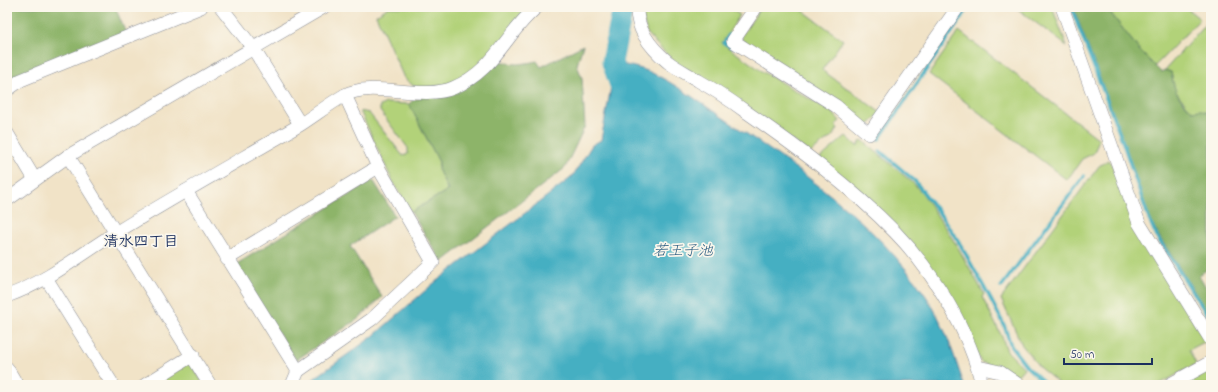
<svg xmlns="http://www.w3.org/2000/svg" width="1218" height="392" viewBox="0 0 1218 392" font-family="'Indie Flower','Klee One',sans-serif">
  <rect width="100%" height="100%" fill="#fbf7ec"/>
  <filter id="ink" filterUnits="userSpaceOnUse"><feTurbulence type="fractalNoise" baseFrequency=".025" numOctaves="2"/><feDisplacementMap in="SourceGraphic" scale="8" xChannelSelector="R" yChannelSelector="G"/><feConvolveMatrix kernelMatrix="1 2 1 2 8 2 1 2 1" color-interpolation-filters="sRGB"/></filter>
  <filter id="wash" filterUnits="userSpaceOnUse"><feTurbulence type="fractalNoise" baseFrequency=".012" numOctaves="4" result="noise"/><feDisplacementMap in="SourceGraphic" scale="16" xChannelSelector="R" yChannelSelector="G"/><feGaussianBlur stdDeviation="0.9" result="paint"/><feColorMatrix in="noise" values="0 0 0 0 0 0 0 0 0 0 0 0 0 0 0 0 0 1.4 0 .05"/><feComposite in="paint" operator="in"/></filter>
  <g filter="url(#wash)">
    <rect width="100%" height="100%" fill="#f1e3c7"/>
    <g fill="#b2d279" stroke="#66806c">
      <path d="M 389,7 L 531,7 L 475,71 L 452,83 L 434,87 L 416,88 L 404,78 L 376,15 Z"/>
      <path d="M 640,7 L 728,7 L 740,15 L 722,43 L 763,72 L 832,112 L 840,121 L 835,125 L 838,128 L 834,135 L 810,153 L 671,59 L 647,34 Z"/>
      <path d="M 761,7 L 798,7 L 843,40 L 822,70 L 881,113 L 866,127 L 740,38 Z"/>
      <path d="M 1015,7 L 1052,7 L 1067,46 Z"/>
      <path d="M 1106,7 L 1185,7 L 1200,19 L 1155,66 L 1140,51 Z"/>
      <path d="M 1209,20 L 1211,21 L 1210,115 L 1201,110 L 1192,111 L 1174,90 L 1171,72 L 1165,70 Z"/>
      <path d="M 959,31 L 1099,139 L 1094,153 L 1082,159 L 1067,180 L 929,74 Z"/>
      <path d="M 386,103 L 409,104 L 439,162 L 438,169 L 448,190 L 411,212 L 392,180 L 360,111 L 369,113 L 403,156 L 408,154 L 408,148 L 380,111 L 380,106 Z"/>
      <path d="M 846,136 L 857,146 L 862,140 L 913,183 L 923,194 L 957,246 L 984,294 L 982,297 L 1002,337 L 1007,351 L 1024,368 L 1016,377 L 981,362 L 927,264 L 818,160 Z"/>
      <path d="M 1108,160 L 1112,165 L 1138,234 L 1206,341 L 1189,350 L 1196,364 L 1158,385 L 1061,385 L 1040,368 L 1022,345 L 1001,299 L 1099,166 Z"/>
      <path d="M 190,362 L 204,385 L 153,385 Z"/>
      <path d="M 1211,366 L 1211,385 L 1175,385 Z"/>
    </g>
    <g fill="#8db469" stroke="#547264">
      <path d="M 16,7 L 115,7 L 126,33 L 7,85 L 7,10 Z"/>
      <path d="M 1073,7 L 1106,7 L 1140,51 L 1161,72 L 1165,70 L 1171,72 C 1175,93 1177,96 1192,111 L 1201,110 L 1211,114 L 1211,267 L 1199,275 L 1211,296 L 1211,318 L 1159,236 L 1150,219 L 1122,137 Z"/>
      <path d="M 583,45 L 577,65 L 582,78 L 585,126 L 565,168 L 442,262 L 411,212 L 448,190 L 438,169 L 439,162 L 409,104 L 413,100 L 420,98 L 498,60 C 512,66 523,64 537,61 L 541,67 Z"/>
      <path d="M 373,180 L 395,216 L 350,246 L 382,297 L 358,319 L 296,360 L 235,265 Z"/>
    </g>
    <path fill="#44afc2" stroke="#306f90" d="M 612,62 C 624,65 639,67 650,72 C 675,83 702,104 725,119 C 799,169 875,221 926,296 C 944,323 954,355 964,385 L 308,385 L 309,382 L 372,337 L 434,283 L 572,177 L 592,145 L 601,140 L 611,87 Z"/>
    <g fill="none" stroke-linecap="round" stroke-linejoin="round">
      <g stroke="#44afc2" stroke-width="3.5">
        <path d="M 1071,7 L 1121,137 L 1149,219 L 1157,237 L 1211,320"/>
        <path d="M 729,35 L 724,43 L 732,47"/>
        <path d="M 879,139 L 969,7"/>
        <path d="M 880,151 L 915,181 L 940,214 L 960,244 L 989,296 L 1004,325 L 1011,346 L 1027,367 L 1047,385"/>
        <path d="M 1001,287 L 1084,176"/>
      </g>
      <path stroke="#44afc2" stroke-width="21" d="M 621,88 L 612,62 L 623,7"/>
    </g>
  </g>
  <g filter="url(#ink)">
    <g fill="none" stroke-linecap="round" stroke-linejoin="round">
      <defs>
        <g id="minor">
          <path d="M 221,7 L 253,48 L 300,124"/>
          <path d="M 637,7 C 636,30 651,48 668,62 C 677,69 690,75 699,81 C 715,90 730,100 745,111 C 797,147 850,186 895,232 C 933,271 970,332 982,385"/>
          <path d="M 756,7 L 733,41 L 836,106 L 869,134 L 958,7"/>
          <path d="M 1062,7 L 1139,223 L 1211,340"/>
          <path d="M 7,90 L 21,80 L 201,7"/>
          <path d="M 7,133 L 34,178"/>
          <path d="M 68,156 L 210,385"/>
          <path d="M 186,191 L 298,371"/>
          <path d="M 7,200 L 68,156 L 324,7"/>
          <path d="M 227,259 L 378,167 L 345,95"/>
          <path d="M 46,278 L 113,385"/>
          <path d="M 7,296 C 47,282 81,254 117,232 C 177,195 238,161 298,126 C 314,116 329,104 345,95 C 371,80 422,101 453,88 C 496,70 505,33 537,7"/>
          <path d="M 978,367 L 1000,372 L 1019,385"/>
          <path d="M 7,368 L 17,385"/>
          <path d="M 145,385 L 193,355"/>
          <path d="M 292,385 L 298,371 L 372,319 L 433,262 L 378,167"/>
          <path d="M 1169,385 L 1211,362"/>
        </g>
      </defs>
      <use href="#minor" stroke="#868992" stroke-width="14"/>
      <use href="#minor" stroke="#fff" stroke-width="13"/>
    </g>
  </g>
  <g text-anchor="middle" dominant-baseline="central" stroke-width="3.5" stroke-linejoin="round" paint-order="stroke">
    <g font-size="15" font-weight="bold" fill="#1b2f5e" stroke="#fbf7ec">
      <text x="141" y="242">清水四丁目</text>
    </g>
    <g font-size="15" font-style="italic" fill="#295c81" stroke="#fbf7ec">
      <text x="683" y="251">若王子池</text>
    </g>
  </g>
  <rect width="1218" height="392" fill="none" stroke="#fbf7ec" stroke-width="24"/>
  <path d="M1064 358v6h88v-6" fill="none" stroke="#1b2f5e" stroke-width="2"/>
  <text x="1070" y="358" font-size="12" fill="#1b2f5e" stroke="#fbf7ec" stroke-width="3" paint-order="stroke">50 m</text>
</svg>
